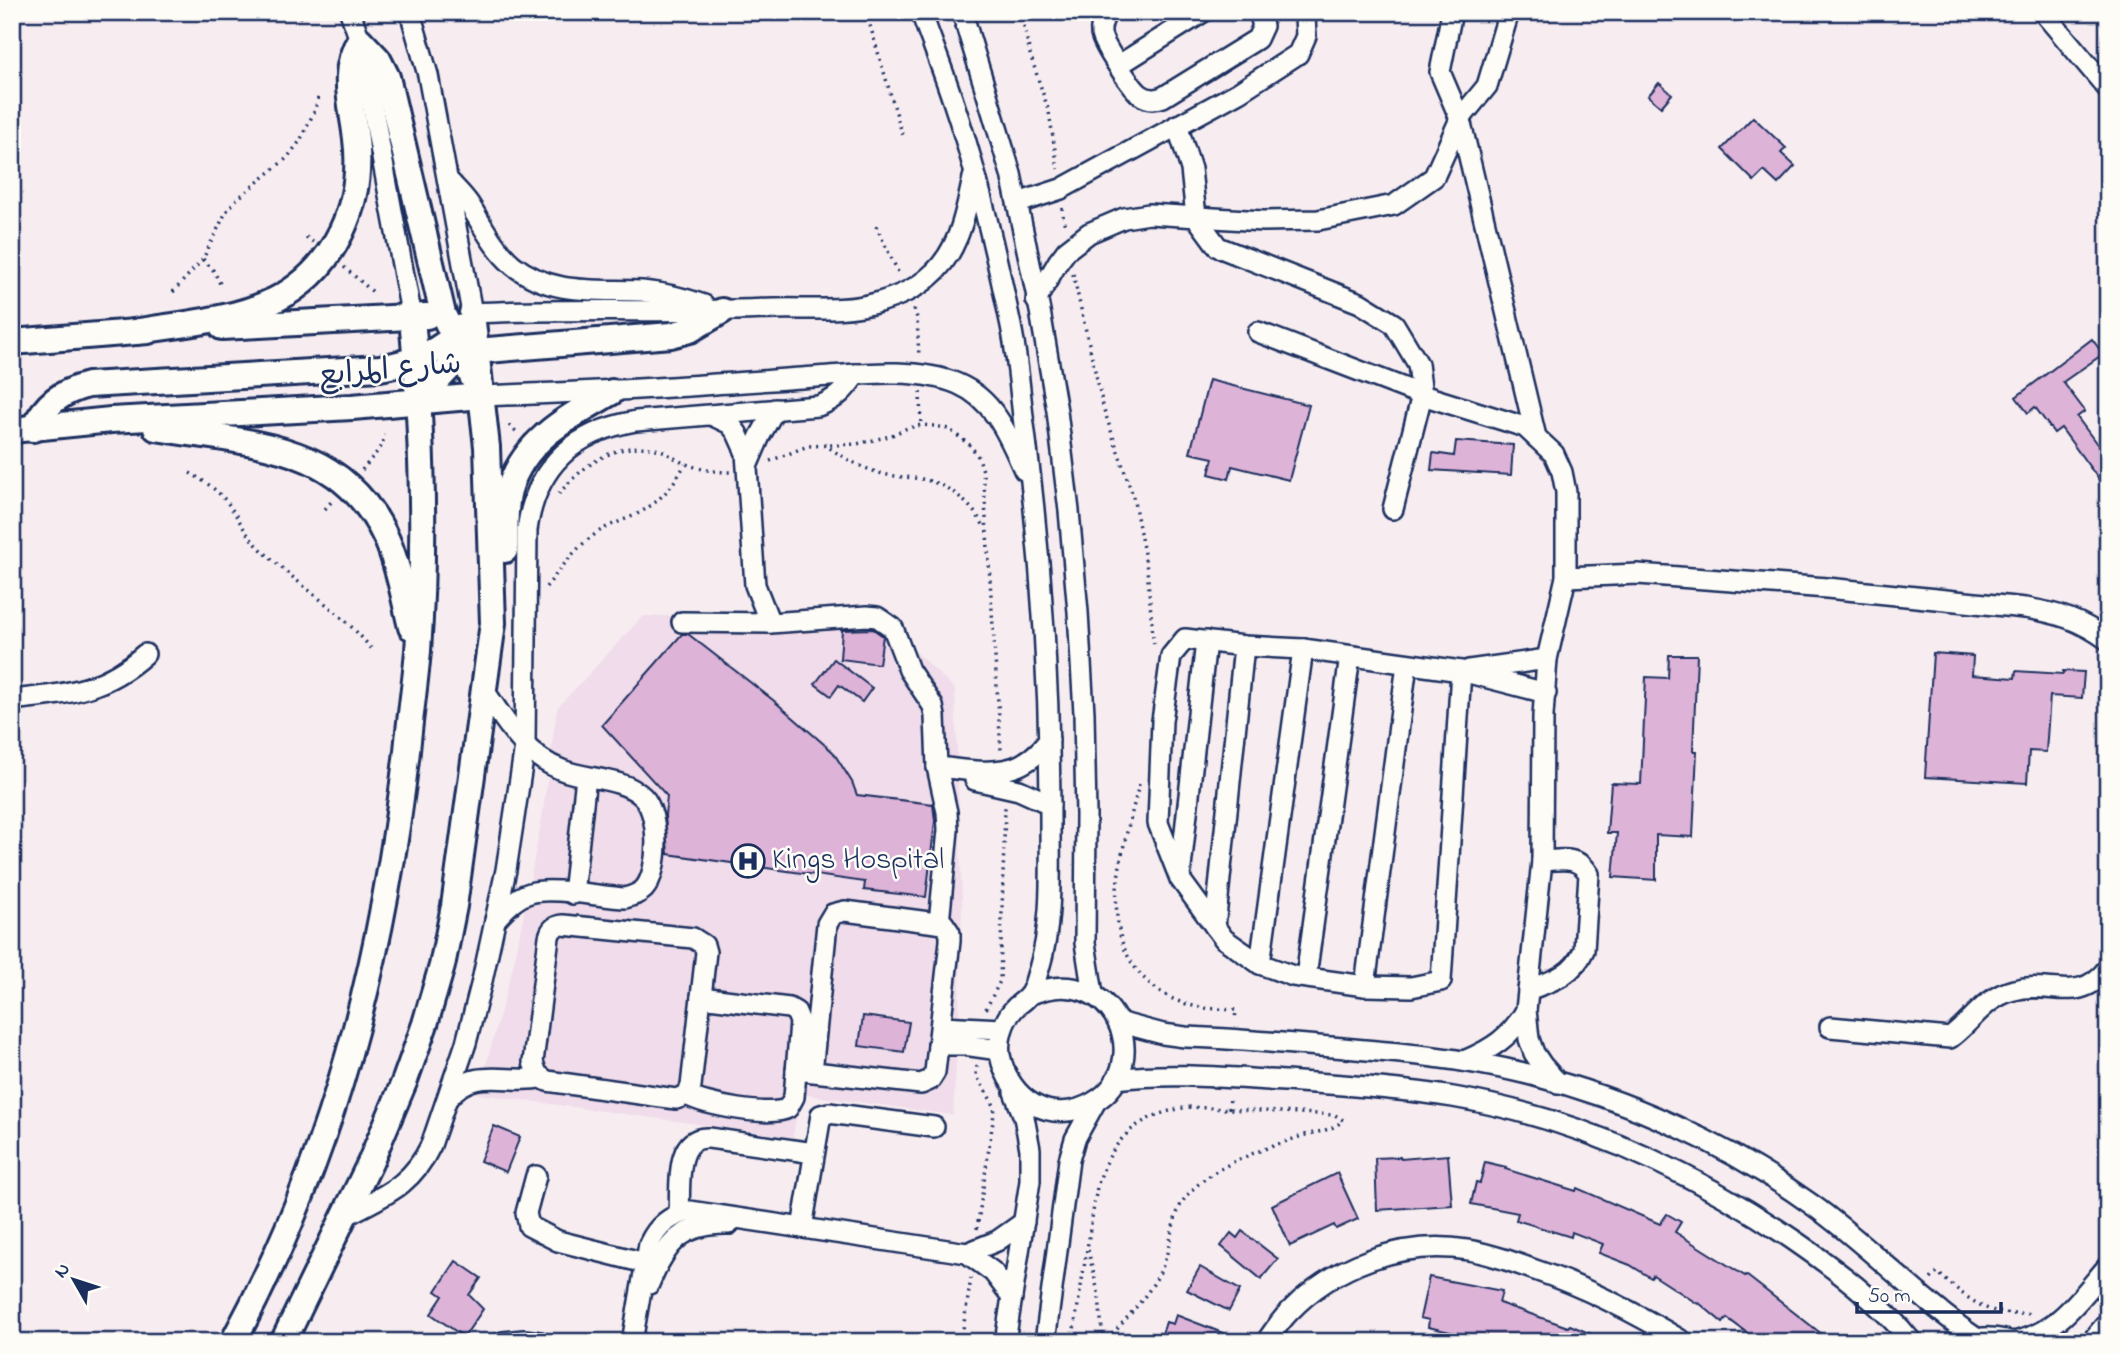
<svg xmlns="http://www.w3.org/2000/svg" width="2120" height="1354" viewBox="0 0 2120 1354" font-family="'Indie Flower','Playpen Sans Arabic',sans-serif">
  <rect width="100%" height="100%" fill="#f7edf1"/>
  <filter id="ink" filterUnits="userSpaceOnUse"><feTurbulence type="fractalNoise" baseFrequency=".0143" numOctaves="2"/><feDisplacementMap in="SourceGraphic" scale="14" xChannelSelector="R" yChannelSelector="G"/><feConvolveMatrix kernelMatrix="1 2 1 2 8 2 1 2 1" color-interpolation-filters="sRGB"/></filter>
  <g filter="url(#ink)">
    <path fill="#f0dcea" d="M 643,616 L 878,616 L 955,689 L 962,903 L 959,1018 L 953,1115 L 800,1094 L 793,1137 L 478,1094 L 515,959 L 542,818 L 557,708 Z"/>
    <g fill="#deb3d8" stroke="#1b2f5e" stroke-width="2">
      <path d="M 1659,83 L 1672,94 L 1661,107 L 1648,96 Z"/>
      <path d="M 1753,117 L 1786,148 L 1781,153 L 1795,166 L 1778,184 L 1764,171 L 1754,181 L 1722,149 Z"/>
      <path d="M 2092,339 L 2103,354 L 2063,382 L 2085,411 L 2077,417 L 2108,459 L 2108,492 L 2061,428 L 2054,433 L 2035,407 L 2028,413 L 2016,397 Z"/>
      <path d="M 1209,380 L 1309,405 L 1289,480 L 1232,466 L 1229,479 L 1209,474 L 1213,458 L 1190,453 Z"/>
      <path d="M 1456,441 L 1513,445 L 1511,475 L 1431,470 L 1433,453 L 1454,456 Z"/>
      <path d="M 873,629 L 883,636 L 879,664 L 840,659 L 842,630 Z"/>
      <path d="M 682,634 L 688,634 L 773,700 L 833,752 L 852,782 L 857,795 L 933,804 L 935,821 L 926,897 L 864,890 L 865,882 L 668,854 L 665,815 L 667,796 L 602,725 Z"/>
      <path d="M 1933,653 L 1973,656 L 1972,675 L 2015,678 L 2016,671 L 2063,674 L 2063,671 L 2084,672 L 2082,698 L 2050,696 L 2046,752 L 2029,751 L 2027,783 L 1925,777 Z"/>
      <path d="M 1669,655 L 1697,655 L 1693,751 L 1697,751 L 1693,837 L 1656,835 L 1656,880 L 1613,877 L 1617,833 L 1607,833 L 1611,783 L 1641,784 L 1646,677 L 1668,678 Z"/>
      <path d="M 834,659 L 872,688 L 862,702 L 839,685 L 831,696 L 815,684 Z"/>
      <path d="M 863,1016 L 909,1022 L 904,1052 L 859,1046 Z"/>
      <path d="M 494,1126 L 520,1137 L 506,1172 L 480,1161 Z"/>
      <path d="M 1448,1155 L 1452,1205 L 1377,1210 L 1375,1158 L 1400,1157 L 1401,1159 Z"/>
      <path d="M 1485,1162 L 1506,1167 L 1505,1169 L 1576,1191 L 1577,1188 L 1660,1224 L 1667,1214 L 1681,1222 L 1675,1232 L 1745,1276 L 1746,1275 L 1832,1342 L 1746,1342 L 1751,1336 L 1727,1318 L 1723,1323 L 1699,1303 L 1698,1304 L 1653,1275 L 1651,1278 L 1630,1265 L 1599,1253 L 1603,1244 L 1572,1232 L 1571,1237 L 1516,1220 L 1518,1213 L 1471,1204 L 1476,1182 L 1480,1183 Z"/>
      <path d="M 1337,1173 L 1358,1219 L 1336,1229 L 1334,1225 L 1290,1246 L 1272,1205 Z"/>
      <path d="M 1242,1231 L 1278,1259 L 1261,1279 L 1221,1246 L 1231,1233 L 1237,1238 Z"/>
      <path d="M 456,1261 L 481,1278 L 469,1295 L 483,1309 L 464,1337 L 431,1314 L 443,1296 L 436,1291 Z"/>
      <path d="M 1200,1267 L 1240,1290 L 1229,1311 L 1187,1290 Z"/>
      <path d="M 1429,1277 L 1502,1291 L 1499,1303 L 1568,1327 L 1570,1325 L 1610,1342 L 1494,1342 L 1428,1327 L 1429,1320 L 1420,1318 Z"/>
      <path d="M 1176,1315 L 1241,1340 L 1241,1342 L 1174,1342 L 1161,1337 L 1166,1322 L 1173,1324 Z"/>
    </g>
    <g fill="none" stroke-linecap="round" stroke-linejoin="round">
      <defs>
        <g id="minor">
          <path d="M 350,12 L 360,40 L 412,318"/>
          <path d="M 410,12 L 428,75 L 472,313 C 573,308 674,313 775,309 C 807,308 845,312 876,303 C 894,298 914,290 928,278 C 959,253 965,215 973,178"/>
          <path d="M 921,12 C 932,43 944,73 954,104 C 978,175 995,249 1010,321 C 1018,357 1020,396 1025,432 C 1042,562 1050,693 1050,823 C 1050,870 1053,923 1039,969 C 1036,977 1034,989 1029,995 C 1025,1001 1018,1004 1014,1009 C 1003,1021 998,1039 1000,1055 C 1009,1100 1051,1127 1094,1102 C 1157,1065 1114,958 1029,995"/>
          <path d="M 962,12 L 1011,174 L 1040,311 L 1057,411 L 1069,511 L 1078,612 L 1084,713 L 1086,815 L 1085,943 L 1093,994"/>
          <path d="M 1107,12 C 1103,19 1100,26 1101,34 C 1103,45 1132,89 1141,95 C 1148,100 1155,100 1163,97 L 1257,39 L 1263,26 L 1259,12"/>
          <path d="M 1452,12 L 1440,72 L 1460,119 L 1536,437"/>
          <path d="M 2043,12 L 2108,89"/>
          <path d="M 1119,65 L 1203,12"/>
          <path d="M 1177,125 L 1191,169 L 1196,217 L 1218,247 L 1360,303 L 1394,324 L 1418,364 L 1422,395 L 1393,509"/>
          <path d="M 448,180 C 455,188 463,195 469,204 C 482,224 494,249 513,265 C 552,296 596,289 642,291 C 663,293 684,298 704,305"/>
          <path d="M 1018,203 L 1061,189 L 1239,92 L 1298,54 L 1306,36 L 1305,16 L 1303,12"/>
          <path d="M 1036,300 L 1058,262 L 1067,250 L 1089,233 L 1124,218 L 1149,214 L 1263,221 L 1318,220 L 1394,205 L 1434,177 L 1460,119 L 1487,86 L 1509,12"/>
          <path d="M 1258,332 L 1422,395 L 1525,427 L 1554,454 L 1562,472 L 1566,492 L 1566,577 L 1547,659 L 1543,716 L 1542,861 L 1526,1010 L 1529,1039 L 1534,1053 L 1542,1065 L 1558,1083"/>
          <path d="M 482,396 C 560,393 638,390 715,384 C 749,382 783,379 816,377 C 860,374 917,367 958,384 C 995,400 1009,437 1024,470"/>
          <path d="M 711,415 L 730,424 L 737,433 L 746,453 L 755,585 L 770,623 L 867,616 L 877,617 L 893,628 L 909,670 L 933,706 L 935,716 L 937,767 L 947,812 L 948,830 L 939,923"/>
          <path d="M 748,464 L 760,436 L 775,409"/>
          <path d="M 1566,577 L 1638,574 L 1827,588 L 2025,608 C 2058,613 2080,620 2108,640"/>
          <path d="M 682,622 L 770,623"/>
          <path d="M 1469,670 L 1547,659"/>
          <path d="M 1461,671 L 1441,981 L 1411,987 L 1365,986 L 1293,976 L 1260,964 L 1224,939 L 1180,879 L 1158,823 L 1162,721 L 1171,656 L 1185,639 L 1244,646 L 1303,649 L 1461,671 L 1546,693"/>
          <path d="M 484,690 C 505,721 525,756 562,770 C 587,780 623,777 643,797 C 660,814 660,871 644,889 C 639,894 632,896 625,898 C 602,897 550,886 530,893 C 516,897 505,909 495,920"/>
          <path d="M 12,700 C 65,694 103,692 145,654"/>
          <path d="M 937,767 C 982,771 1018,782 1049,740"/>
          <path d="M 975,780 L 1019,790 L 1050,804"/>
          <path d="M 1180,877 L 1206,641"/>
          <path d="M 573,894 L 586,777"/>
          <path d="M 563,925 L 693,938 L 704,945 L 706,952 L 691,1086 L 687,1095 L 676,1099 L 547,1081 L 537,1074 L 533,1062 L 549,937 C 551,929 554,926 563,925 Z"/>
          <path d="M 1215,927 L 1244,646"/>
          <path d="M 1260,964 L 1303,649"/>
          <path d="M 1306,977 L 1350,656"/>
          <path d="M 1365,986 L 1407,664"/>
          <path d="M 1528,990 C 1553,981 1573,975 1584,950 L 1589,874 C 1578,855 1561,860 1542,861"/>
          <path d="M 1118,1022 L 1163,1034 L 1185,1037 C 1226,1038 1266,1042 1307,1045 C 1381,1051 1456,1056 1528,1074 C 1628,1099 1727,1144 1811,1204 C 1869,1245 1917,1298 1976,1338"/>
          <path d="M 941,1026 L 1002,1029"/>
          <path d="M 1830,1027 L 1950,1038 C 1972,1022 1985,997 2014,990 C 2050,980 2079,1006 2108,968"/>
          <path d="M 938,1045 L 964,1045 L 999,1050"/>
          <path d="M 1464,1061 C 1492,1049 1511,1037 1526,1010"/>
          <path d="M 796,1070 L 921,1084 L 930,1080 L 935,1072 L 950,941 L 950,933 L 944,924 L 845,911 L 833,914 L 827,924 L 812,1072"/>
          <path d="M 1116,1079 C 1173,1072 1229,1078 1285,1081 C 1341,1085 1398,1088 1453,1097 C 1576,1118 1690,1170 1792,1239 C 1834,1268 1880,1302 1912,1342"/>
          <path d="M 687,1095 C 704,1105 772,1118 788,1108 L 794,1097 L 800,1022 L 796,1012 L 789,1008 L 701,997"/>
          <path d="M 449,1097 C 473,1066 508,1084 541,1078"/>
          <path d="M 536,1176 L 526,1213 L 529,1226 L 558,1241 L 645,1263"/>
          <path d="M 679,1213 C 681,1190 673,1135 709,1138 L 814,1153"/>
          <path d="M 345,1216 C 384,1195 411,1187 431,1145 L 466,1043 L 482,981 L 506,870 L 525,746 L 527,530 C 536,466 573,432 636,421 L 818,406 C 836,400 845,390 856,374"/>
          <path d="M 802,1228 L 821,1115 L 829,1113 L 934,1127"/>
          <path d="M 967,1253 L 997,1241 L 1024,1222"/>
          <path d="M 649,1284 C 666,1242 683,1223 729,1224"/>
          <path d="M 503,1342 L 524,1340 L 540,1342"/>
          <path d="M 632,1342 L 649,1244 C 658,1225 670,1216 690,1211 L 967,1253 L 993,1272 L 1012,1297"/>
          <path d="M 1005,1342 L 1030,1181 L 1030,1149 L 1024,1117 L 1014,1092"/>
          <path d="M 1045,1342 L 1069,1160 L 1075,1139 L 1096,1101"/>
          <path d="M 1266,1342 C 1273,1332 1280,1321 1289,1312 C 1334,1265 1403,1239 1468,1250 C 1491,1254 1513,1262 1535,1270 C 1588,1288 1636,1313 1684,1342"/>
          <path d="M 1966,1342 C 1983,1336 1996,1337 2013,1342"/>
          <path d="M 2014,1342 C 2059,1332 2080,1298 2108,1266"/>
          <path d="M 2091,1342 L 2108,1322"/>
        </g>
        <g id="major">
          <path d="M 222,327 L 427,316"/>
          <path d="M 134,332 C 180,324 232,321 275,300 C 335,270 364,203 356,139 C 352,105 340,71 360,40 L 378,59 L 387,77 L 443,314 L 475,383"/>
          <path d="M 12,342 L 148,331"/>
          <path d="M 420,399 L 452,365 L 476,351 L 671,335 L 690,330 L 722,311"/>
          <path d="M 156,428 C 250,444 343,441 387,540 C 399,567 404,599 411,627"/>
          <path d="M 33,429 C 46,403 61,392 88,385 L 380,368 C 412,362 441,353 463,327"/>
          <path d="M 12,430 L 111,420 L 352,407 L 482,396"/>
          <path d="M 505,550 C 506,531 504,509 509,490 C 524,439 569,417 612,392"/>
          <path d="M 233,1342 C 333,1157 383,959 407,751 C 410,718 415,684 418,651 C 426,541 422,428 412,318"/>
          <path d="M 283,1342 L 370,1163 L 405,1080 L 425,1024 L 442,966 L 454,906 L 493,623 L 487,447 L 472,313"/>
        </g>
      </defs>
      <use href="#minor" stroke="#1b2f5e" stroke-width="24"/>
      <use href="#major" stroke="#1b2f5e" stroke-width="30"/>
      <g stroke="#1b2f5e" stroke-width="3.5" stroke-dasharray="2 5" stroke-linecap="butt">
        <path d="M 295,12 L 302,18"/>
        <path d="M 866,12 L 903,136"/>
        <path d="M 1021,12 L 1030,54 L 1049,112 L 1058,169"/>
        <path d="M 1062,208 L 1065,228"/>
        <path d="M 876,226 L 900,276"/>
        <path d="M 306,237 L 313,242"/>
        <path d="M 203,259 L 214,271 L 222,288"/>
        <path d="M 344,267 L 374,293"/>
        <path d="M 1073,274 L 1104,410 L 1133,496 L 1147,569 L 1154,648"/>
        <path d="M 173,292 L 203,259 L 226,212 L 237,199 L 287,158 L 300,141 L 315,110 L 319,94"/>
        <path d="M 914,309 L 917,318 L 919,357"/>
        <path d="M 920,392 L 921,425"/>
        <path d="M 509,425 L 518,433"/>
        <path d="M 824,444 C 843,458 861,468 883,474 C 896,477 909,477 922,479 C 950,485 971,503 985,528"/>
        <path d="M 770,461 L 808,446 L 857,444 L 890,436 L 905,429 L 921,425 L 935,426 L 949,429 L 971,446 L 979,458 L 983,471 L 1001,750"/>
        <path d="M 362,470 L 381,447 L 385,435"/>
        <path d="M 190,473 C 206,482 221,492 231,508 C 239,519 245,533 255,543 C 292,582 340,608 373,651"/>
        <path d="M 559,494 C 583,464 622,437 663,451 C 669,454 675,459 682,462 C 697,469 713,472 730,472"/>
        <path d="M 325,509 L 332,501"/>
        <path d="M 546,587 C 561,569 575,548 594,535 C 606,526 619,522 633,516 C 657,505 673,487 685,464"/>
        <path d="M 1139,784 C 1124,849 1090,937 1154,987 C 1166,997 1182,1004 1198,1007 C 1210,1009 1223,1009 1236,1010 L 1235,1020"/>
        <path d="M 986,1009 L 1000,981 L 1005,807"/>
        <path d="M 1229,1109 L 1230,1097"/>
        <path d="M 977,1229 L 995,1107 L 976,1075 L 977,1065"/>
        <path d="M 1088,1250 L 1099,1296 L 1103,1342"/>
        <path d="M 1931,1279 L 1937,1272 C 1968,1299 1988,1319 2033,1313"/>
        <path d="M 961,1342 L 971,1278"/>
        <path d="M 1072,1342 L 1097,1187 C 1112,1137 1139,1114 1190,1107 L 1335,1115 L 1343,1120 C 1334,1131 1313,1132 1299,1137 C 1264,1149 1222,1162 1194,1188 C 1169,1210 1174,1242 1161,1270 C 1148,1297 1125,1319 1106,1342"/>
        <path d="M 1874,1342 L 1872,1340 L 1880,1332"/>
      </g>
      <use href="#minor" stroke="#fdfcf7" stroke-width="19"/>
      <use href="#major" stroke="#fdfcf7" stroke-width="24"/>
    </g>
  </g>
  <defs>
    <symbol id="hospital-ring" viewBox="-11 -11 22 22"><circle r="9.5" fill="#fdfcf7" stroke="#1b2f5e" stroke-width="1.5"/><path d="M-5-5h3v3.5h4V-5h3V5h-3V1.5h-4V5h-3Z" fill="#1b2f5e"/></symbol>
  </defs>
  <g fill-rule="evenodd">
    <use href="#hospital-ring" x="729" y="842" width="38" height="38"/>
  </g>
  <g text-anchor="middle" dominant-baseline="central" stroke-width="5" stroke-linejoin="round" paint-order="stroke">
    <g font-size="30" fill="#1b2f5e" stroke="#fdfcf7">
      <text transform="translate(390 371) rotate(-5)">شارع المرابع</text>
    </g>
    <g font-size="30" fill="#1b2f5e" stroke="#fdfcf7" text-anchor="start">
      <text x="772" y="861">Kings Hospital</text>
    </g>
  </g>
  <rect width="2120" height="1354" fill="none" stroke="#fdfcf7" stroke-width="42"/>
  <rect x="21" y="21" width="2078" height="1312" fill="none" stroke="#1b2f5e" stroke-width="2.5" filter="url(#ink)"/>
  <g transform="translate(74 1280) rotate(309)" stroke="#fdfcf7" stroke-width="5" paint-order="stroke">
  <path d="M0-5L12 26L0 18L-12 26Z" fill="#1b2f5e"/>
  <text y="-10" font-size="19" font-weight="bold" text-anchor="middle" fill="#1b2f5e">N</text>
  </g>
  <path d="M1857 1302v10h144v-10" fill="none" stroke="#1b2f5e" stroke-width="3.5"/>
  <text x="1868" y="1302" font-size="21" fill="#1b2f5e" stroke="#fdfcf7" stroke-width="5" paint-order="stroke">50 m</text>
</svg>
